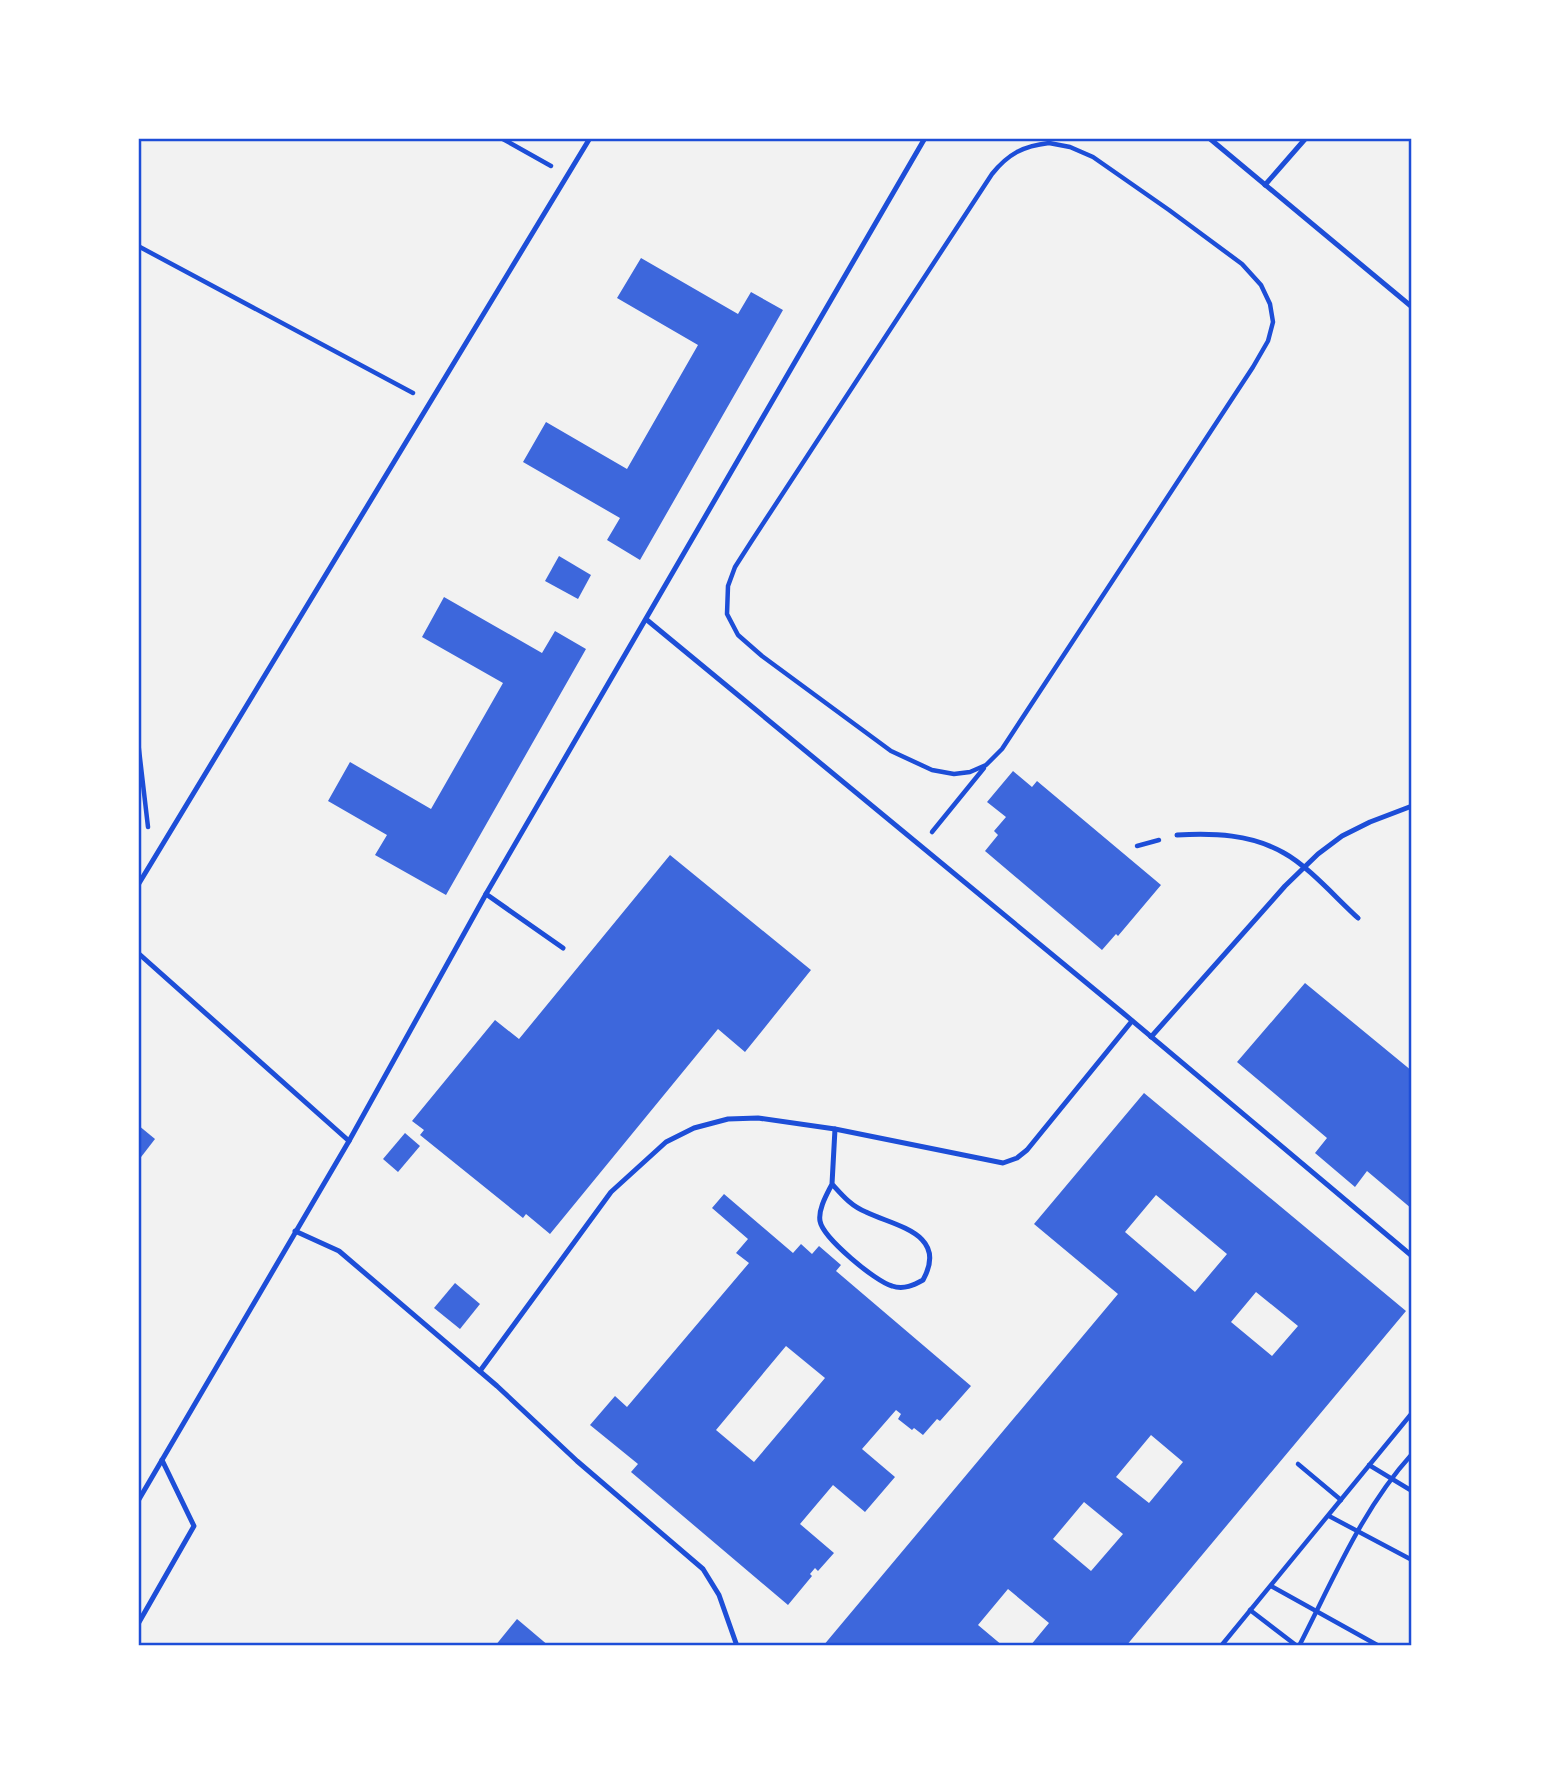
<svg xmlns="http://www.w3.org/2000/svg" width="1550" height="1784" viewBox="0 0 1550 1784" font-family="'PT Serif',serif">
  <rect width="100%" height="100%" fill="#f2f2f2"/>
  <g fill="#3d67dc" fill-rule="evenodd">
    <path d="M 641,258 L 738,314 L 751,292 L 783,310 L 640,560 L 607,540 L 620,518 L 523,462 L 546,422 L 627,469 L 698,345 L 617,298 Z"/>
    <path d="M 559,556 L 591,575 L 578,599 L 545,581 Z"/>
    <path d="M 444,597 L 542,653 L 555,631 L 586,649 L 446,895 L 375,855 L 387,835 L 328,801 L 350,762 L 431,809 L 503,683 L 422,637 Z"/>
    <path d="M 1013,771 L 1032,787 L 1037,781 L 1161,885 L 1118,936 L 1116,934 L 1102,950 L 985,851 L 998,835 L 994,831 L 1006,817 L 987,802 Z"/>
    <path d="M 670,855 L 811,970 L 745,1052 L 718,1029 L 550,1234 L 526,1214 L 523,1218 L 420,1135 L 424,1130 L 412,1121 L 495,1020 L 519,1039 Z"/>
    <path d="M 1305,983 L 1412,1071 L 1412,1209 L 1367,1171 L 1355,1187 L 1315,1153 L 1327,1138 L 1237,1062 Z"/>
    <path d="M 1144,1093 L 1406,1311 L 1126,1646 L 1030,1646 L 1049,1623 L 1008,1589 L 978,1625 L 1003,1646 L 823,1646 L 1118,1294 L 1034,1224 ZM 1156,1195 L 1227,1254 L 1195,1292 L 1125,1232 ZM 1256,1292 L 1298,1326 L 1272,1356 L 1231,1322 ZM 1151,1435 L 1183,1462 L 1149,1503 L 1116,1477 ZM 1084,1502 L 1123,1534 L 1091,1571 L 1053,1539 Z"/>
    <path d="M 138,1125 L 155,1139 L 138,1161 Z"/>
    <path d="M 405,1133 L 420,1146 L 398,1172 L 383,1159 Z"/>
    <path d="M 724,1194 L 793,1253 L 801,1244 L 812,1254 L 819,1246 L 841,1265 L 836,1271 L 971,1386 L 940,1421 L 937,1419 L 923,1435 L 914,1428 L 912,1430 L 898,1419 L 901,1414 L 896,1410 L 862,1449 L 895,1477 L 865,1512 L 833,1485 L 800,1524 L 834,1553 L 818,1571 L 815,1568 L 810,1574 L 812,1576 L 788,1605 L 631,1472 L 638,1464 L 590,1425 L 615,1396 L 627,1407 L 749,1263 L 736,1253 L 748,1239 L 712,1208 ZM 786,1346 L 825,1378 L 754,1462 L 716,1430 Z"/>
    <path d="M 455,1283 L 480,1304 L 460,1329 L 434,1308 Z"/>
    <path d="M 517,1619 L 549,1646 L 495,1646 Z"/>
  </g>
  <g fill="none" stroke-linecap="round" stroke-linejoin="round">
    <g stroke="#1d4ed8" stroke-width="4.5">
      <path d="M 501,138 L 551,166"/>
      <path d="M 1049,143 L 1070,147 L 1093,157 L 1169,210 L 1242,264 L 1261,285 L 1270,304 L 1273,322 L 1268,341 L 1253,367 L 1002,749 L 986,765 L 970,772 L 954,774 L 932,770 L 891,751 L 762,656 L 738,635 L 727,614 L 728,586 L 735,567 L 751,542 L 992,174 C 1008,154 1023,146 1049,143 Z"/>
      <path d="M 138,246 L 413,393"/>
      <path d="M 138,741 L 148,827"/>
      <path d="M 932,832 L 984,768"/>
      <path d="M 1137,846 L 1159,840"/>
      <path d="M 1298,1464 L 1341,1500"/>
      <path d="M 1369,1465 L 1412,1491"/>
      <path d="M 1329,1516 L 1412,1560"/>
      <path d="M 1271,1586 L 1379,1646"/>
      <path d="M 1250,1610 L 1297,1646"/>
      <path d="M 1221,1646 L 1412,1413"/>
      <path d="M 1299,1646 C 1333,1580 1362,1509 1412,1454"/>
    </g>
    <g stroke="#1d4ed8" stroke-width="5">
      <path d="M 1209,138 L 1412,307"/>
      <path d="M 1265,185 L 1306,138"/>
      <path d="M 647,620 L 1123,1013 L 1412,1256"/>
      <path d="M 1177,835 C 1214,833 1251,834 1284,853 C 1308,866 1337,899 1358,918"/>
      <path d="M 138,885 L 590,138"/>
      <path d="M 486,894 L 563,948"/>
      <path d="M 138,953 L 349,1141"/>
      <path d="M 1151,1037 L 1285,886 L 1318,854 L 1342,836 L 1370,822 L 1412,806"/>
      <path d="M 832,1184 C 827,1194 818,1209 820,1221 C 823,1238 876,1282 892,1286 C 904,1290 914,1285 923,1280 C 949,1233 894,1226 866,1212 C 851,1206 842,1195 832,1184 L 835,1129"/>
      <path d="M 295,1231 L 339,1251 L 497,1386 L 577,1461 L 703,1569 L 719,1595 L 737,1646"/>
      <path d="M 480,1371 L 611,1192 L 666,1142 L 694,1128 L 728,1119 L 758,1118 L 835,1129 L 1003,1163 L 1017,1158 L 1027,1150 L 1132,1021"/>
      <path d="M 138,1501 L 349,1141 L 486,894 L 925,138"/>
      <path d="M 138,1624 L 194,1526 L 162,1460"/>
    </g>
  </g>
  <rect width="1550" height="1784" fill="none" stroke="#ffffff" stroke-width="280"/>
  <rect x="140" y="140" width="1270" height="1504" fill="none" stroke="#1d4ed8" stroke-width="2.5"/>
</svg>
